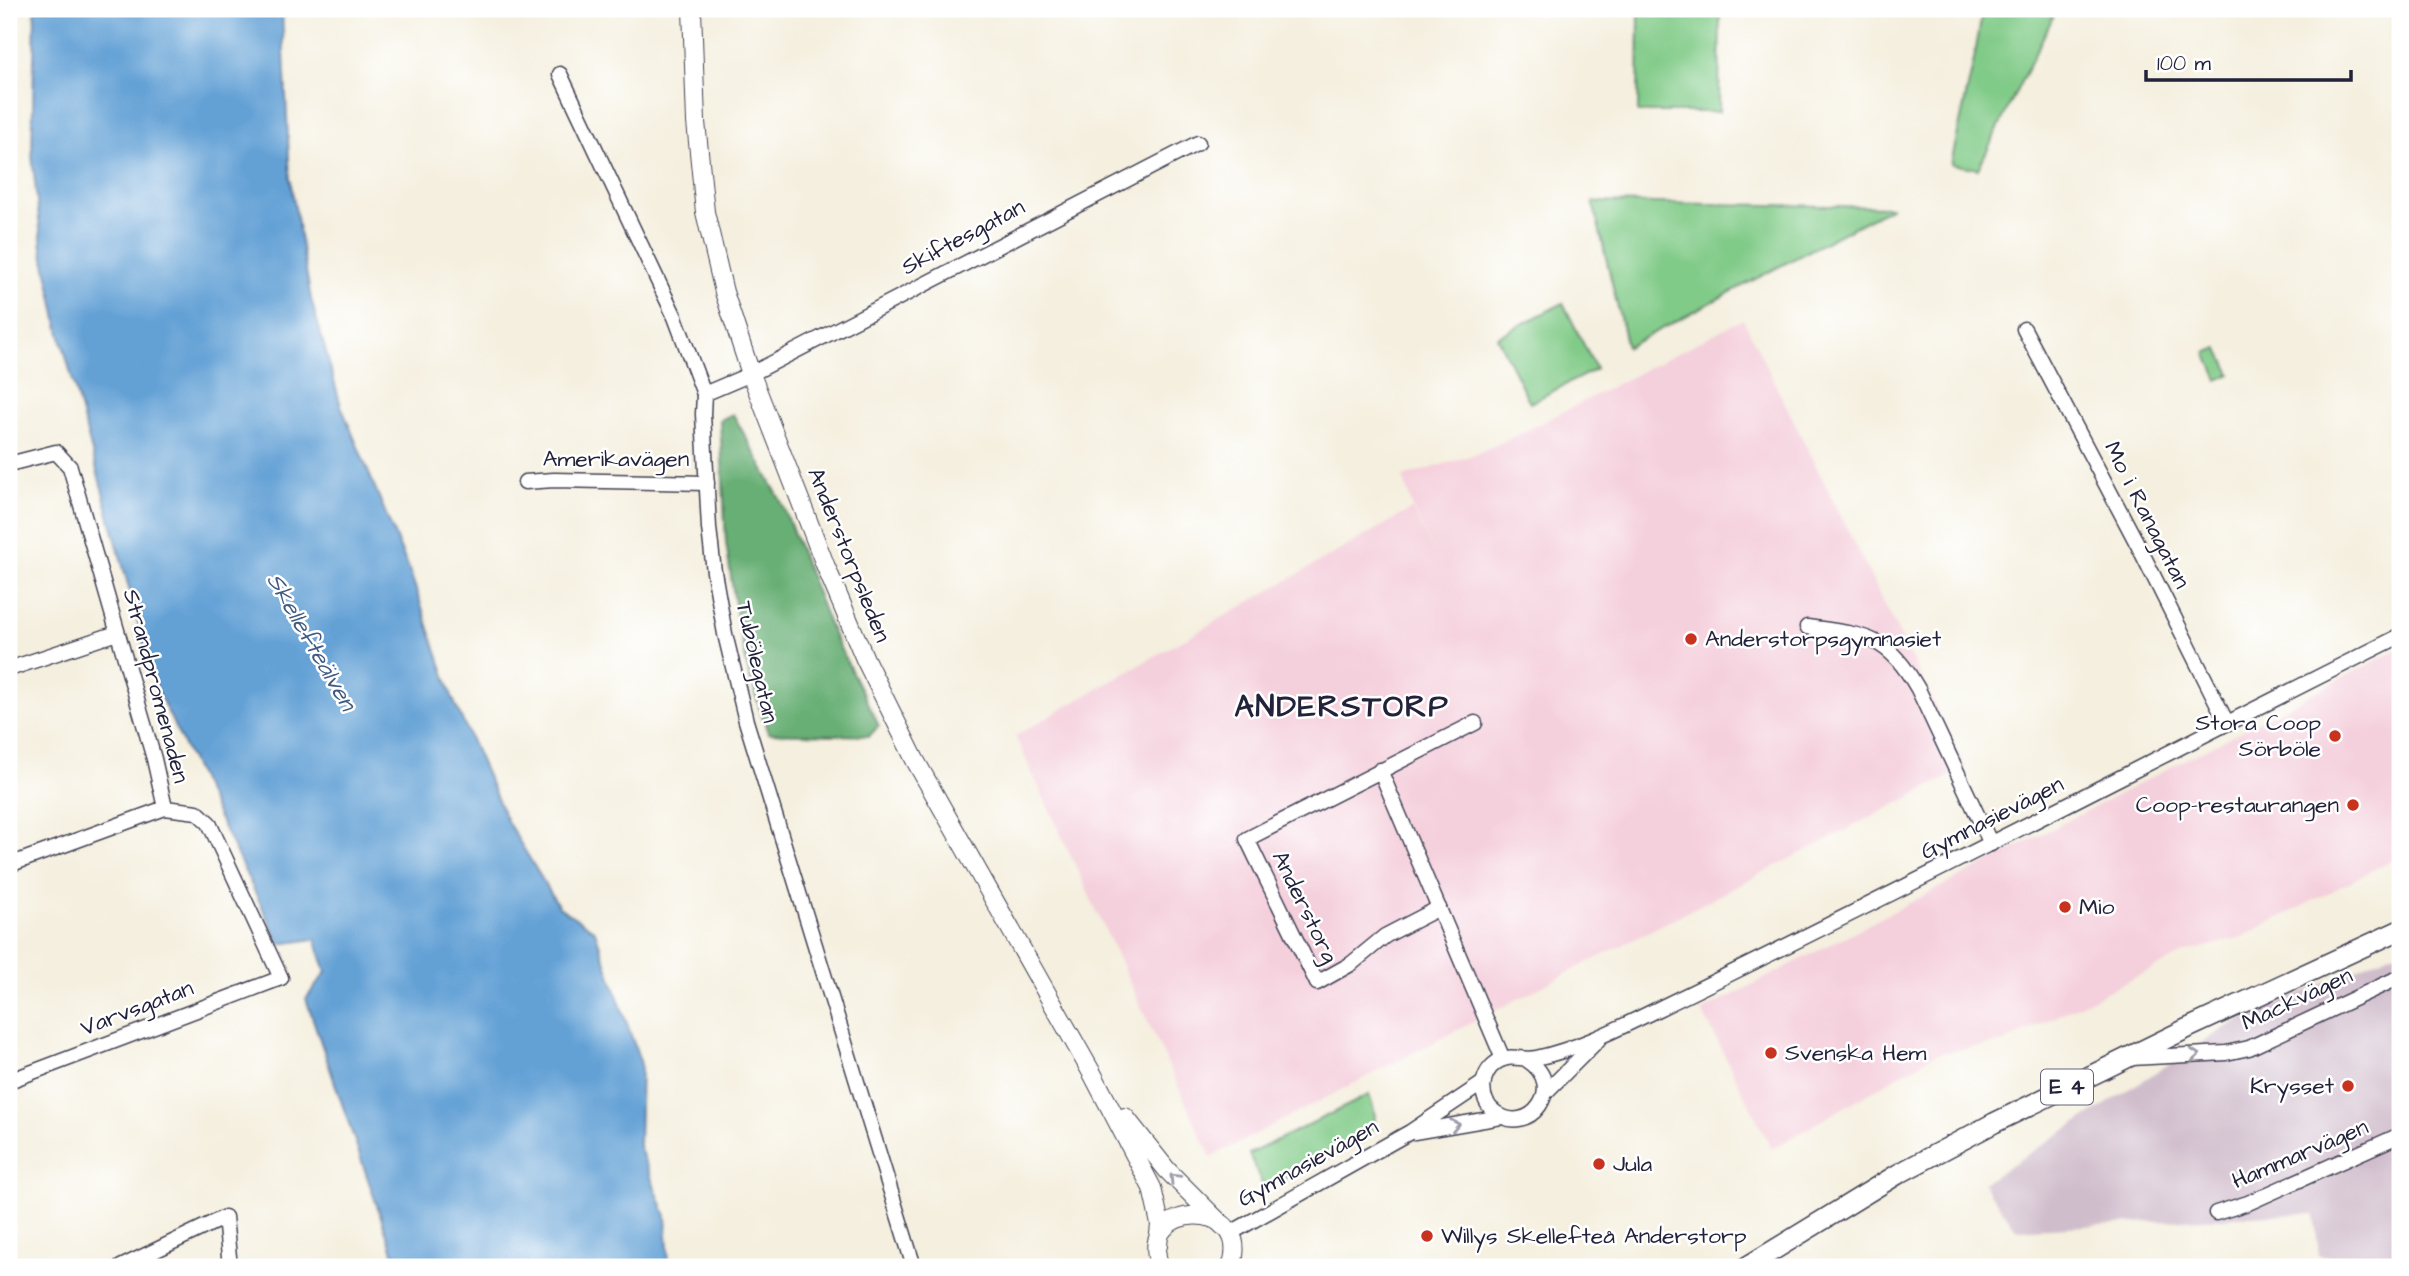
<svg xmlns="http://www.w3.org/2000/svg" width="2409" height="1276" viewBox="0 0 2409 1276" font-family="'Architects Daughter',sans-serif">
  <rect width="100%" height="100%" fill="#fff"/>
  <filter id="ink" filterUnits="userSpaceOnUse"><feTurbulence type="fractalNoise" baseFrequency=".0143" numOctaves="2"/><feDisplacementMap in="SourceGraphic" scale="14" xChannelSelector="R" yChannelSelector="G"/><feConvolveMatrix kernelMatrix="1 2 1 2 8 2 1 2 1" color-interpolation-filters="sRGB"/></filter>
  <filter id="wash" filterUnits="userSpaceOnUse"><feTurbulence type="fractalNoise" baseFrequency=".00686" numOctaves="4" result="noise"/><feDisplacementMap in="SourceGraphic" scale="28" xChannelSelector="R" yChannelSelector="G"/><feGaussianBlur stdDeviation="1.57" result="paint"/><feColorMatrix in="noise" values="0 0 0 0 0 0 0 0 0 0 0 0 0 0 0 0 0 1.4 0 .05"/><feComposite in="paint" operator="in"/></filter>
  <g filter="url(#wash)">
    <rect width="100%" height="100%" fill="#f4efde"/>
    <g fill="#f4cfdc">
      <path d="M 1743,319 L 1966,768 L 1211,1157 L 1015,736 L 1412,509 L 1446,574 L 1413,509 L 1403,477 L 1476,454 L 1522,433 Z"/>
      <path d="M 2400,648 L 2400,856 L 2242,937 L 2187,952 L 2004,1042 L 1936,1054 L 1772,1149 L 1702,1011 Z"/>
    </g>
    <path fill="#d0bdcc" d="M 2400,950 L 2400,1267 L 2394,1267 L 2393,1256 L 2319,1256 L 2314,1214 L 2269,1215 L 2017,1230 L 1983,1183 L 2233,1023 Z"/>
    <g fill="#81cb88" stroke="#527662" stroke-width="2">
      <path d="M 1639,9 L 1720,9 L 1719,112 L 1638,112 Z"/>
      <path d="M 1983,9 L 2057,9 L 1978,169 L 1951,164 L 1974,60 Z"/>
      <path d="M 1593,202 L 1892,207 L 1627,347 Z"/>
      <path d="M 1563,303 L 1596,369 L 1530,403 L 1497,337 Z"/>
      <path d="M 2218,348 L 2231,374 L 2218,380 L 2206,353 Z"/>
      <path d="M 1369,1095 C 1377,1116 1378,1122 1364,1141 L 1264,1188 L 1249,1154 Z"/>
    </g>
    <path fill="#68af74" stroke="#456858" stroke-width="2" d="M 733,414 L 781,501 L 832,632 L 879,726 L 869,736 L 768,733 L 749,675 L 737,618 L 726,543 L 720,420 Z"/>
    <path fill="#64a1d5" stroke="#436288" stroke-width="2" d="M 35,9 L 282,9 L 290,179 L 311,299 L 341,406 L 410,572 L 453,699 L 507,821 L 559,907 L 595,931 L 641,1064 L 639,1146 L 666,1216 L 669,1267 L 393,1267 L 394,1255 L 306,999 L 326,972 L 315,939 L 280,944 L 156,688 L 60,334 L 42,248 L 32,155 Z"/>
  </g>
  <g filter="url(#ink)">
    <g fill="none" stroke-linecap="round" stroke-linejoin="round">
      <defs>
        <g id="minor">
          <path d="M 560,74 L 675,317 L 704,394 L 703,414 L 709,528 L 714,572 L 725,634 L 746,721 L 914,1267"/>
          <path d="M 2024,329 L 2140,549 L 2227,723"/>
          <path d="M 704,394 L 751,374 L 1198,143"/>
          <path d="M 9,464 L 56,452 L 70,467 L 154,759 L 165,808 L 197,812 L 209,823 L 281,978 L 9,1081"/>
          <path d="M 525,482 L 554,480 L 707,483"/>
          <path d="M 1807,627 C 1866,635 1887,635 1918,689 L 1991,844"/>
          <path d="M 9,669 L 117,633"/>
          <path d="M 1380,770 L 1503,1059"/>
          <path d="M 9,865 L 165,808"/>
          <path d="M 1439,908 L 1385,936 L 1351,964 L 1317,983 L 1247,839 L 1475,723"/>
          <path d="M 2131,1058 L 2226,1053 L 2249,1048 L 2400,977"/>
          <path d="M 1527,1060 C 1569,1086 1528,1139 1495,1112 C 1479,1100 1479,1074 1497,1062 C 1510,1053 1522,1061 1536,1058 C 1578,1049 1617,1029 1656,1010 C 1906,889 2152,760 2400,636"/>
          <path d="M 1545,1093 L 1598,1040"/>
          <path d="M 1414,1132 L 1501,1117"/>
          <path d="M 2216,1213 L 2248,1203 L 2400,1135"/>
          <path d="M 1229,1234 L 1410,1132 L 1483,1083"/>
          <path d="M 121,1267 L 225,1217 L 230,1267"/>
        </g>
        <g id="major">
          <path d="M 692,9 L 696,122 L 705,212 L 724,292 L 751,374 L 826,567 L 865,659 L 915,760 L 1093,1075 L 1152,1188 L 1160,1224 L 1158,1246"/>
          <path d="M 1125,1117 L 1167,1170 L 1223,1226"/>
          <path d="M 1160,1267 C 1134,1199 1256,1198 1231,1267"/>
        </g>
        <path id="highway" d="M 1746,1267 L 1898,1174 L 1994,1123 L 2188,1028 L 2400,930"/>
      </defs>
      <use href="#minor" stroke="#424153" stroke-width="17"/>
      <use href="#major" stroke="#424153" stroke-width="20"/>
      <use href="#highway" stroke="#424153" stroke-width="22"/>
      <use href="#minor" stroke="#fff" stroke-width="14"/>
      <use href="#major" stroke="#fff" stroke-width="18"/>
      <use href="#highway" stroke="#fff" stroke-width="19"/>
    </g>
    <defs><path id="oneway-chevron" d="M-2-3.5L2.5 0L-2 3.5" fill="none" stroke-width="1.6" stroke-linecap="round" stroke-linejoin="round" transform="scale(1.75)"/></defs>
    <g stroke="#9c9ca7">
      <use href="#oneway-chevron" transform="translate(2195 1055) rotate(-4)"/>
      <use href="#oneway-chevron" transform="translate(1455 1125) rotate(-10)"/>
      <use href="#oneway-chevron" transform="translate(1174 1178) rotate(-134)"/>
    </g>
  </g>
  <g fill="#c8321e" stroke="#fff" stroke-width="2.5">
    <circle cx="1691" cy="639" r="7"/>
    <circle cx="2335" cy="736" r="7"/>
    <circle cx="2353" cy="805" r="7"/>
    <circle cx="2065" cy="907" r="7"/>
    <circle cx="1771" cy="1053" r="7"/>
    <circle cx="2348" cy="1086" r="7"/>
    <circle cx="1599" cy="1164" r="7"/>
    <circle cx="1427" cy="1236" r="7"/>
  </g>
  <g text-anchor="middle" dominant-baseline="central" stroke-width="5" stroke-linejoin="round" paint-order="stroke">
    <rect fill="#fff" stroke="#646476" stroke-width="2" x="2041" y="1069.5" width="52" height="35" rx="5"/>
    <g font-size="21" font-weight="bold" fill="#22223b">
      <text x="2067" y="1087">E 4</text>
    </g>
    <g font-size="23" fill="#22223b" stroke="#fff">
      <text transform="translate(963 237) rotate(-28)">Skiftesgatan</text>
      <text x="616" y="459">Amerikavägen</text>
      <text transform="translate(2147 515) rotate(63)">Mo i Ranagatan</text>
      <text transform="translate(849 555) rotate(68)">Anderstorpsleden</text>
      <text transform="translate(757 662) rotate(77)">Tubölegatan</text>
      <text transform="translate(156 686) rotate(75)">Strandpromenaden</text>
      <text transform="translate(1992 818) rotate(-27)">Gymnasievägen</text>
      <text transform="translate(1305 907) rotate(64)">Anderstorg</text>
      <text transform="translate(2297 999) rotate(-25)">Mackvägen</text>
      <text transform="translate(137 1008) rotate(-21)">Varvsgatan</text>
      <text transform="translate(2300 1154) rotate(-23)">Hammarvägen</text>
      <text transform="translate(1308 1163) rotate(-29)">Gymnasievägen</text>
    </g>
    <g font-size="23" fill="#22223b" stroke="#fff" text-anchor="start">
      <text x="1705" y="639">Anderstorpsgymnasiet</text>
      <text x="2321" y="723" text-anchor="end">Stora Coop<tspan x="2321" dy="26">Sörböle</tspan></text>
      <text x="2339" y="805" text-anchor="end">Coop-restaurangen</text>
      <text x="2079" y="907">Mio</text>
      <text x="1785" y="1053">Svenska Hem</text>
      <text x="2334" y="1086" text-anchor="end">Krysset</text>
      <text x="1613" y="1164">Jula</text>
      <text x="1441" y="1236">Willys Skellefteå Anderstorp</text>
    </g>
    <g font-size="24" font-style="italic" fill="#405b80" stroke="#fff">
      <text transform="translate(311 642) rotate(60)">Skellefteälven</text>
    </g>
    <g font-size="30" font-weight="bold" letter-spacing="2" fill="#22223b" stroke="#fff">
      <text x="1342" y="707">ANDERSTORP</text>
    </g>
  </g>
  <rect width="2409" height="1276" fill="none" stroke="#fff" stroke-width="35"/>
  <path d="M2146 70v10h205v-10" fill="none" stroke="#22223b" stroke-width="3.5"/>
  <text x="2157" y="70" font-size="21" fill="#22223b" stroke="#ffffff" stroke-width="5" paint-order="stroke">100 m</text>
</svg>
